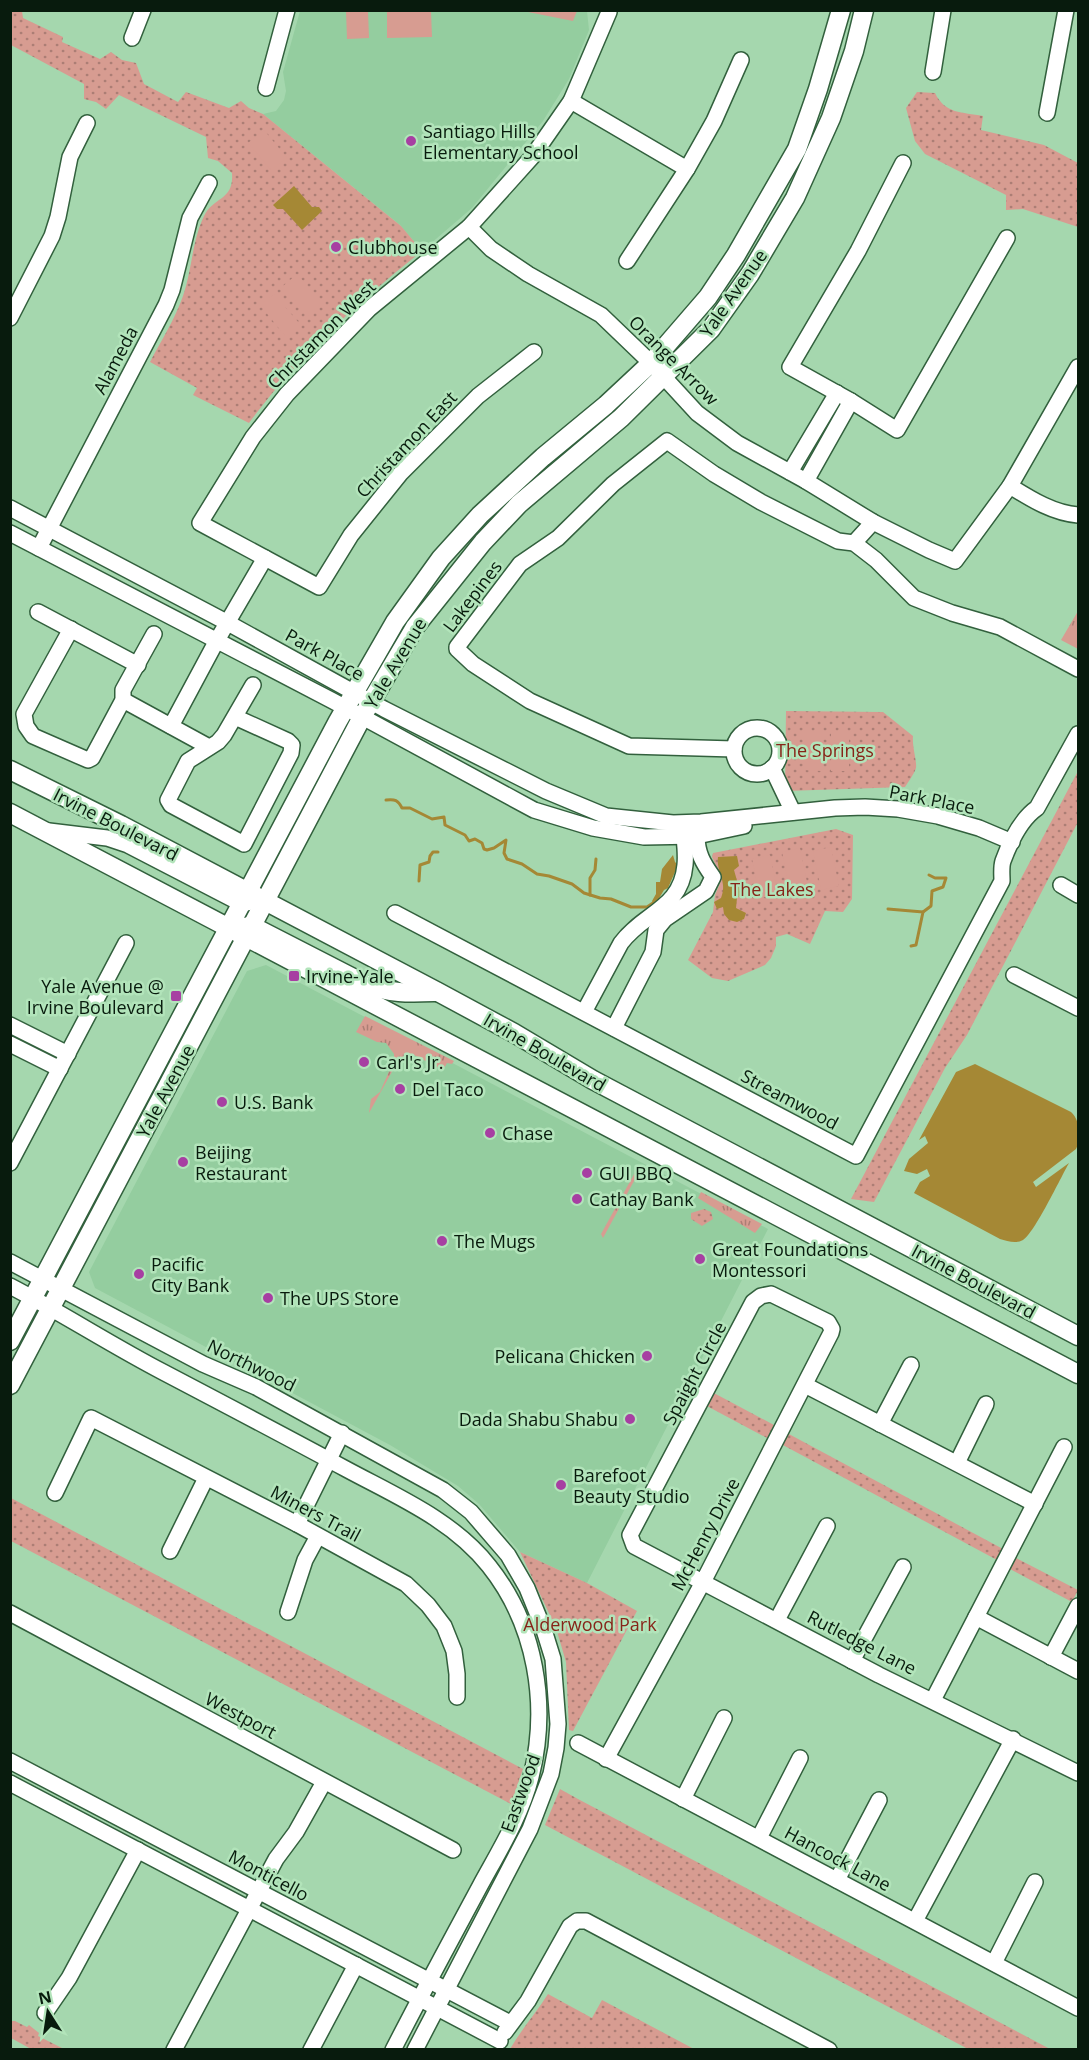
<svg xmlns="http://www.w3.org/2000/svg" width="1089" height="2060" viewBox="0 0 1089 2060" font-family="'Open Sans',sans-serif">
  <defs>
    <pattern id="grass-tufts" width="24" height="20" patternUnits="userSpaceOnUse" patternTransform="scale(1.5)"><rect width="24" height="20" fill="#d79c91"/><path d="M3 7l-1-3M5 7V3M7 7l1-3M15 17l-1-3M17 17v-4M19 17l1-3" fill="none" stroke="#ac7e75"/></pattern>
    <pattern id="park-dots" width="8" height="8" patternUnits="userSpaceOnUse" patternTransform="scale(1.5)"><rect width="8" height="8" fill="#d79c91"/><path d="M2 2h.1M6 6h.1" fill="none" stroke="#ac7e75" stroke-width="1.8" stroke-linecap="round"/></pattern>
  </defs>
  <rect width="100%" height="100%" fill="#a5d7ae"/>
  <g fill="#94cd9f">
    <path d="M 300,11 L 587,11 L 589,30 L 569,79 L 543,121 L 472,208 L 422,251 L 400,225 L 263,114 L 276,111 L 284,100 L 286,91 L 283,72 Z"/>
    <path d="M 266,965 L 768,1229 L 587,1583 L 520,1552 L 479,1504 L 458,1486 L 390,1445 L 95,1288 L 89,1272 L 247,971 Z"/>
  </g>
  <g fill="url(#grass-tufts)">
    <path d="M 1078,611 L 1078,649 L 1061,640 Z"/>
    <path d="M 365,1016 L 454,1061 L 452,1064 L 447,1063 L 443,1070 L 414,1055 L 404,1056 L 394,1068 L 369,1113 L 371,1099 L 380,1092 L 394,1060 L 394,1054 L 386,1043 L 377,1042 L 356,1032 Z"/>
    <path d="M 638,1167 L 640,1170 L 603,1238 L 601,1234 Z"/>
    <path d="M 701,1192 L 762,1224 L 755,1233 L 698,1198 Z"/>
  </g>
  <g fill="url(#park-dots)">
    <path d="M 10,11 L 22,11 L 23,18 L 63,37 L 62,42 L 100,59 L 111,52 L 122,60 L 136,63 L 144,84 L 178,102 L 186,92 L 229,108 L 241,101 L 249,108 L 263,114 L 401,226 L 422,251 C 358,302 298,357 249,423 L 193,395 L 197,388 L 150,362 C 161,341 175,319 183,296 C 192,270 192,241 204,216 C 214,196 234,201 232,173 L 218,161 L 208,158 L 206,137 L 119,95 L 106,109 L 96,102 L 84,99 L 84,84 L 11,45 Z"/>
    <path d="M 917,92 L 935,93 C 945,114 962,112 983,116 L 981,130 L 1044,145 L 1078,163 L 1078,227 L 1023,209 L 1006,210 L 1006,195 L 925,154 L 915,141 L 906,108 Z"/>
    <path d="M 786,711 L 883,712 L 913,736 C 912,747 917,761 916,768 C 914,774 909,781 905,787 L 785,791 Z"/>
    <path d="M 1078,771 L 1078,822 L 967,1035 L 945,1068 L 874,1202 L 851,1199 Z"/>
    <path d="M 836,829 L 853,835 L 852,899 L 843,912 L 825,911 L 810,944 L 787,934 L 776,937 L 776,946 L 771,958 L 765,965 L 728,981 L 712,978 L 688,960 L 713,912 L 715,895 L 720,883 L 719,872 L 712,857 L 713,853 Z"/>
    <path d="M 704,1209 L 711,1212 L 713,1219 L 702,1226 L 691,1219 L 691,1213 Z"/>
    <path d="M 712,1392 L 774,1425 L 767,1438 L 705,1405 Z"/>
    <path d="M 787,1433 L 1003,1549 L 997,1560 L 781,1444 Z"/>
    <path d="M 11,1498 L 523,1769 L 511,1804 L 11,1541 Z"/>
    <path d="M 520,1552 L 587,1583 L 637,1611 L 573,1731 L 569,1730 L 566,1662 L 556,1628 Z"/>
    <path d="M 1016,1558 L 1078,1590 L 1072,1602 L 1010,1569 Z"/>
    <path d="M 560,1789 L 578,1799 L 1050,2049 L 968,2049 L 545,1825 Z"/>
    <path d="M 548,1994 L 592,2018 L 602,2000 L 694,2049 L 510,2049 C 521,2030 536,2013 548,1994 Z"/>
    <path d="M 11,2021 L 15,2021 L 27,2027 L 29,2025 L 39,2033 L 38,2036 L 64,2049 L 31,2049 L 11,2038 Z"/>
  </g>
  <g fill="#d79c91">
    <path d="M 346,11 L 368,11 L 369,38 L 347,39 Z"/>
    <path d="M 387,11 L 431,11 L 432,37 L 387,38 Z"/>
    <path d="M 523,11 L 577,10 L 577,11 L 573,21 Z"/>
    <path d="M 264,130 L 287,158 L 271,170 L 248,143 Z"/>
    <path d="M 297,274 L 323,304 L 309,316 L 283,286 Z"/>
    <path d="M 274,294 L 300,324 L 285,336 L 260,305 Z"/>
    <path d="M 803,732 L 821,732 L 821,771 L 803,770 Z"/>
    <rect x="831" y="732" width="18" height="39"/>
    <path d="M 831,847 L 839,886 L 821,890 L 813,851 Z"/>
    <path d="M 800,848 L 808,887 L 790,891 L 782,852 Z"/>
    <path d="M 770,855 L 778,894 L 760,898 L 752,859 Z"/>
  </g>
  <g fill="#a58835">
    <path d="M 294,186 L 312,207 L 319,207 L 322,211 L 302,230 L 283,209 L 277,209 L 273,205 Z"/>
    <path d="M 673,855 L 675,862 L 678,865 L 668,888 L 664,890 L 658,900 L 653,904 L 652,901 L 656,894 L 656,882 L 660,882 L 662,869 Z"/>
    <path d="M 737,856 L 739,866 L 734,870 L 741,895 L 737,898 L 736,908 L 746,913 L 744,919 L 737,922 L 729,920 L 724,914 L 723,907 L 717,909 L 714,902 L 721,898 C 728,882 716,872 718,857 Z"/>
    <path d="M 975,1064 L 1071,1112 C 1080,1120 1082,1138 1076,1149 L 1033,1182 L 1036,1187 L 1069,1163 C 1061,1177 1034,1234 1023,1240 C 1016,1244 1007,1241 1000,1239 L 914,1193 L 920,1182 L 930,1176 L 927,1169 L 917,1174 L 904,1171 L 909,1159 L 928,1143 L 925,1136 L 919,1140 L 956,1072 Z"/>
  </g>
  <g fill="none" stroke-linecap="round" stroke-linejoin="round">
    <g stroke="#a58835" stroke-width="3">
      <path d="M 386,800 C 395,799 398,800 402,808 L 410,808 L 432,819 L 444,817 L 445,825 L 465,835 L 469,841 L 475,839 L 482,843 L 484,849 L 487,850 L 494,848 L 506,840 L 504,853 L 507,859 L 522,864 L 537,874 L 549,876 L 572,884 L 584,893 L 600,898 L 611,899 L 631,907 L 647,907 L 653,903"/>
      <path d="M 419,881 L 420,865 L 429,862 L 430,856 L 433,852 L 438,852"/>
      <path d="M 590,895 L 590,878 L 595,870 L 596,859"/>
      <path d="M 888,909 L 923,912 L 916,945 L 911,946"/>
      <path d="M 923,912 L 931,906 L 932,891 L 943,887 L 946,878 L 935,878 L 929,875"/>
    </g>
    <defs>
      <g id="minor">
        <path d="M 132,38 L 143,10"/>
        <path d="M 933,72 L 943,10"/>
        <path d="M 266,88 L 287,10"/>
        <path d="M 571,101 L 687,169"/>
        <path d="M 1047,113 L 1066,10"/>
        <path d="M 903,163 L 858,251 L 790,367 L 851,401 L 897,430 L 1007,238"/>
        <path d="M 469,227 L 491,249 L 528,274 L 601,315 L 651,363 L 697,413 L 737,443 L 806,481 L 873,522 L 929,550 L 955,561 L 1010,486 L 1078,367"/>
        <path d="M 627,261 L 687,169 L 714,121 L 741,60"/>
        <path d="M 10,318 L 52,236 L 58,217 L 70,157 L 87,123"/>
        <path d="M 534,352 L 478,396 L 400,474 L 351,535 L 319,587 L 200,523 L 253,437 L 287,394 L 369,309 L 469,227 L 532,157 L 571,101 L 609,12"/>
        <path d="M 790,472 L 837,393"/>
        <path d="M 806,481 L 851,401"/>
        <path d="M 1010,486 C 1031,499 1053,513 1078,515"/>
        <path d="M 10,508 L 228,623 L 384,709 L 546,791 L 606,816 L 673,823 L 701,822 L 835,808 L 865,807 L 898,809 L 938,816 L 979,828 L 1012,842"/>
        <path d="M 10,533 L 333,701 L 534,810 L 593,828 L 644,837 L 697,836 L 744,826"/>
        <path d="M 854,543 L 873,522"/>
        <path d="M 39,548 L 166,305 L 172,290 L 190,218 L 209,183"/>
        <path d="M 38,612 L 138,665"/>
        <path d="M 71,629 L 24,714 L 26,726 L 33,736 L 88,760 L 92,758 L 123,700 L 123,690 L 154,634"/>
        <path d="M 123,700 L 209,747"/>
        <path d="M 235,717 L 288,741 L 292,745 L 291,753 L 244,844 L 171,805 L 168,800 L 188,761 L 218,742 L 224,735 L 253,685"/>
        <path d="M 171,726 L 216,642 L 265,558"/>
        <circle cx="757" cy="751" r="23"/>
        <path d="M 734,749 L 629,746 L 530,701 L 473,664 L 457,649 L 457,647 L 520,564 L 558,538 L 613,484 L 667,441 L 714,474 L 761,502 L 838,541 L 854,543 L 876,560 L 914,598 L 952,613 L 1000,627 L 1078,669"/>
        <path d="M 772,768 L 793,812"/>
        <path d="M 49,831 L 107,838 L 128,845 L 242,904 L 252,902"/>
        <path d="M 1061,885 L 1078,895"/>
        <path d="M 395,913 L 856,1156 L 1002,881 C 1002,875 1001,867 1003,861 C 1010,842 1021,819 1037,808 L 1078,734"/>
        <path d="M 1014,975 L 1078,1008"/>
        <path d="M 584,1012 L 621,943 C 644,912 681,909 685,865 C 686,856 685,846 684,837"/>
        <path d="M 10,1025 L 68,1054"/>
        <path d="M 614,1028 L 653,952 L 656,930 L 665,919 L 706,891 L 713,877 C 703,863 697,853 697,836"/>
        <path d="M 10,1044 L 60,1069"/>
        <path d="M 10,1163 L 126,943"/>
        <path d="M 10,1262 L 203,1364 L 256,1387 L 443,1490 L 471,1512 L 508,1555 L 527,1588 L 544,1630 L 553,1659 L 558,1724 L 556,1748 L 551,1774 L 530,1829 L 415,2050"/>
        <path d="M 10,1286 C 62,1313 111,1345 163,1372 C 224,1404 285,1436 346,1469 C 396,1496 453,1520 489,1566 C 536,1625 549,1705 531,1777 C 521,1816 499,1851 480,1886 C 451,1940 421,1995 393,2050"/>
        <path d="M 805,1385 L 1035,1504"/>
        <path d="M 880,1424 L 911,1365"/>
        <path d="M 957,1463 L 986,1404"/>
        <path d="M 55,1493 L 91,1418 L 297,1524 L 406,1584 L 428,1605 L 444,1626 L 454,1651 L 457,1674 L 457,1697"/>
        <path d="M 297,1524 L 342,1433"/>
        <path d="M 170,1551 L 206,1478"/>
        <path d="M 288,1612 L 305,1560 L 318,1536"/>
        <path d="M 10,1613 L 453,1850"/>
        <path d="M 976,1617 L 1078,1671"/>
        <path d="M 777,1620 L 827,1526"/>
        <path d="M 1051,1657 L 1078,1606"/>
        <path d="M 852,1661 L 903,1567"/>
        <path d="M 933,1700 L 1064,1447"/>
        <path d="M 578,1743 L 1078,2008"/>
        <path d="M 606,1759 L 703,1582 L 831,1333 L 832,1329 L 828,1322 L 771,1294 L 761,1296 L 753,1302 L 630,1535 L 634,1546 L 879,1675 L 1078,1773"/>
        <path d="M 10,1761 L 510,2023"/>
        <path d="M 10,1783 L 500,2041"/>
        <path d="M 683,1799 L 724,1718"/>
        <path d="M 759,1838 L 800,1758"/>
        <path d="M 837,1880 L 879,1800"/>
        <path d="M 915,1921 L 1013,1739"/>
        <path d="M 994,1963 L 1035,1882"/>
        <path d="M 45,2013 L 69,1978 L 138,1850"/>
        <path d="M 505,2032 L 528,2001 L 570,1926 L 577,1921 L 586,1921 L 829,2050"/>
        <path d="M 174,2050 L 276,1859 L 296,1832 L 324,1782"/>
        <path d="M 311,2050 L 356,1965"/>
      </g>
      <g id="major">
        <path d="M 10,770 L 121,825 L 438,992 L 514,1033 L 593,1080 L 1078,1336"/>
        <path d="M 10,813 L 1078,1374"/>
        <path d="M 243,927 L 252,926 L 365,984 C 392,994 408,993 437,992"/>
        <path d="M 10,1341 L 338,721 L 395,622 L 441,558 L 480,515 L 543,457 L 606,405 L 651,363 L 708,297 L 736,255 L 797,149 L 818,89 L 841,10"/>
        <path d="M 10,1385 L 362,717 L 415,627 L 483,542 L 519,504 L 621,418 L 711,329 L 750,274 L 795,198 L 831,118 L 854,51 L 864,10"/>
      </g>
    </defs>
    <use href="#minor" stroke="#32603d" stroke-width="18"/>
    <use href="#major" stroke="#32603d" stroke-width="21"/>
    <use href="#minor" stroke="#fff" stroke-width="15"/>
    <use href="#major" stroke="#fff" stroke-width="18"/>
  </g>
  <g fill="#a73fa2" stroke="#b2e4ba" stroke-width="2">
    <circle cx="411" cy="141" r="6"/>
    <circle cx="336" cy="247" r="6"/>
    <rect x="288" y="970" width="12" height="12" rx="3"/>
    <rect x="170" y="990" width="12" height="12" rx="3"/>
    <circle cx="364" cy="1062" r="6"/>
    <circle cx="400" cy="1089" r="6"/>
    <circle cx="222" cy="1102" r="6"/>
    <circle cx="490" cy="1133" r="6"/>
    <circle cx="183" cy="1162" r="6"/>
    <circle cx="587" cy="1173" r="6"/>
    <circle cx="577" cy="1199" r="6"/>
    <circle cx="442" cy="1241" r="6"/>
    <circle cx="700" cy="1259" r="6"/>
    <circle cx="139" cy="1274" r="6"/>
    <circle cx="268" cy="1298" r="6"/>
    <circle cx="647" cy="1356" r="6"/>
    <circle cx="630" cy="1419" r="6"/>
    <circle cx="561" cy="1485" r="6"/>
  </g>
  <g text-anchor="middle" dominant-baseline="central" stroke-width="5" stroke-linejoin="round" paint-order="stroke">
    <g font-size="18" fill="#081b0d" stroke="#b2e4ba" text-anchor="start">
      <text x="423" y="131">Santiago Hills<tspan x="423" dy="21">Elementary School</tspan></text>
      <text x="348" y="247">Clubhouse</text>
      <text x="306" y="976">Irvine-Yale</text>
      <text x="164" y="986" text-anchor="end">Yale Avenue @<tspan x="164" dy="21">Irvine Boulevard</tspan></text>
      <text x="376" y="1062">Carl's Jr.</text>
      <text x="412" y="1089">Del Taco</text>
      <text x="234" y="1102">U.S. Bank</text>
      <text x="502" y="1133">Chase</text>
      <text x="195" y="1152">Beijing<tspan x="195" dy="21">Restaurant</tspan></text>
      <text x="599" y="1173">GUI BBQ</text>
      <text x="589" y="1199">Cathay Bank</text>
      <text x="454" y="1241">The Mugs</text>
      <text x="712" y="1249">Great Foundations<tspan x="712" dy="21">Montessori</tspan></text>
      <text x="151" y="1264">Pacific<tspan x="151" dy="21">City Bank</tspan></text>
      <text x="280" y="1298">The UPS Store</text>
      <text x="635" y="1356" text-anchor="end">Pelicana Chicken</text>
      <text x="618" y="1419" text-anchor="end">Dada Shabu Shabu</text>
      <text x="573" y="1475">Barefoot<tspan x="573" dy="21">Beauty Studio</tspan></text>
    </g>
    <g font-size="18" fill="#081b0d" stroke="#b2e4ba">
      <text transform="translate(733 293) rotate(-55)">Yale Avenue</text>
      <text transform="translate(321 334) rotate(-45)">Christamon West</text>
      <text transform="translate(115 360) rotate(-62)">Alameda</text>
      <text transform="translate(674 360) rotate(45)">Orange Arrow</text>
      <text transform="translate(406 444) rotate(-47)">Christamon East</text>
      <text transform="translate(472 596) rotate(-53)">Lakepines</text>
      <text transform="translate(325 654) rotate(29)">Park Place</text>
      <text transform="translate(395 663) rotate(-59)">Yale Avenue</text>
      <text transform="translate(932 799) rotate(11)">Park Place</text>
      <text transform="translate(116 824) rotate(27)">Irvine Boulevard</text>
      <text transform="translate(545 1052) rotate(30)">Irvine Boulevard</text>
      <text transform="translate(165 1091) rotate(-62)">Yale Avenue</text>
      <text transform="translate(790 1099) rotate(28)">Streamwood</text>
      <text transform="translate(974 1281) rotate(28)">Irvine Boulevard</text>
      <text transform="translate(252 1365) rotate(26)">Northwood</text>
      <text transform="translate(694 1373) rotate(-62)">Spaight Circle</text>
      <text transform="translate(316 1513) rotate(28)">Miners Trail</text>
      <text transform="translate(705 1534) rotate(-62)">McHenry Drive</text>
      <text transform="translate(862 1642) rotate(27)">Rutledge Lane</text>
      <text transform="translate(241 1715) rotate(28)">Westport</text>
      <text transform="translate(520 1793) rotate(-70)">Eastwood</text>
      <text transform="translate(838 1858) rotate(28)">Hancock Lane</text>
      <text transform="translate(269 1875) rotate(28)">Monticello</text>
    </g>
    <g font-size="18" fill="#872419" stroke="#b2e4ba">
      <text x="825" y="750">The Springs</text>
      <text x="772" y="889">The Lakes</text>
      <text x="590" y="1624">Alderwood Park</text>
    </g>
  </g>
  <rect width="1089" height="2060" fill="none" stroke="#081b0d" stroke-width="24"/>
  <g transform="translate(48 2012) rotate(348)" stroke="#b2e4ba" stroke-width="4.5" paint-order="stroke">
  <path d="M0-4.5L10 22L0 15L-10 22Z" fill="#081b0d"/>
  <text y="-9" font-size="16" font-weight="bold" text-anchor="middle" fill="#081b0d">N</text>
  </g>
</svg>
